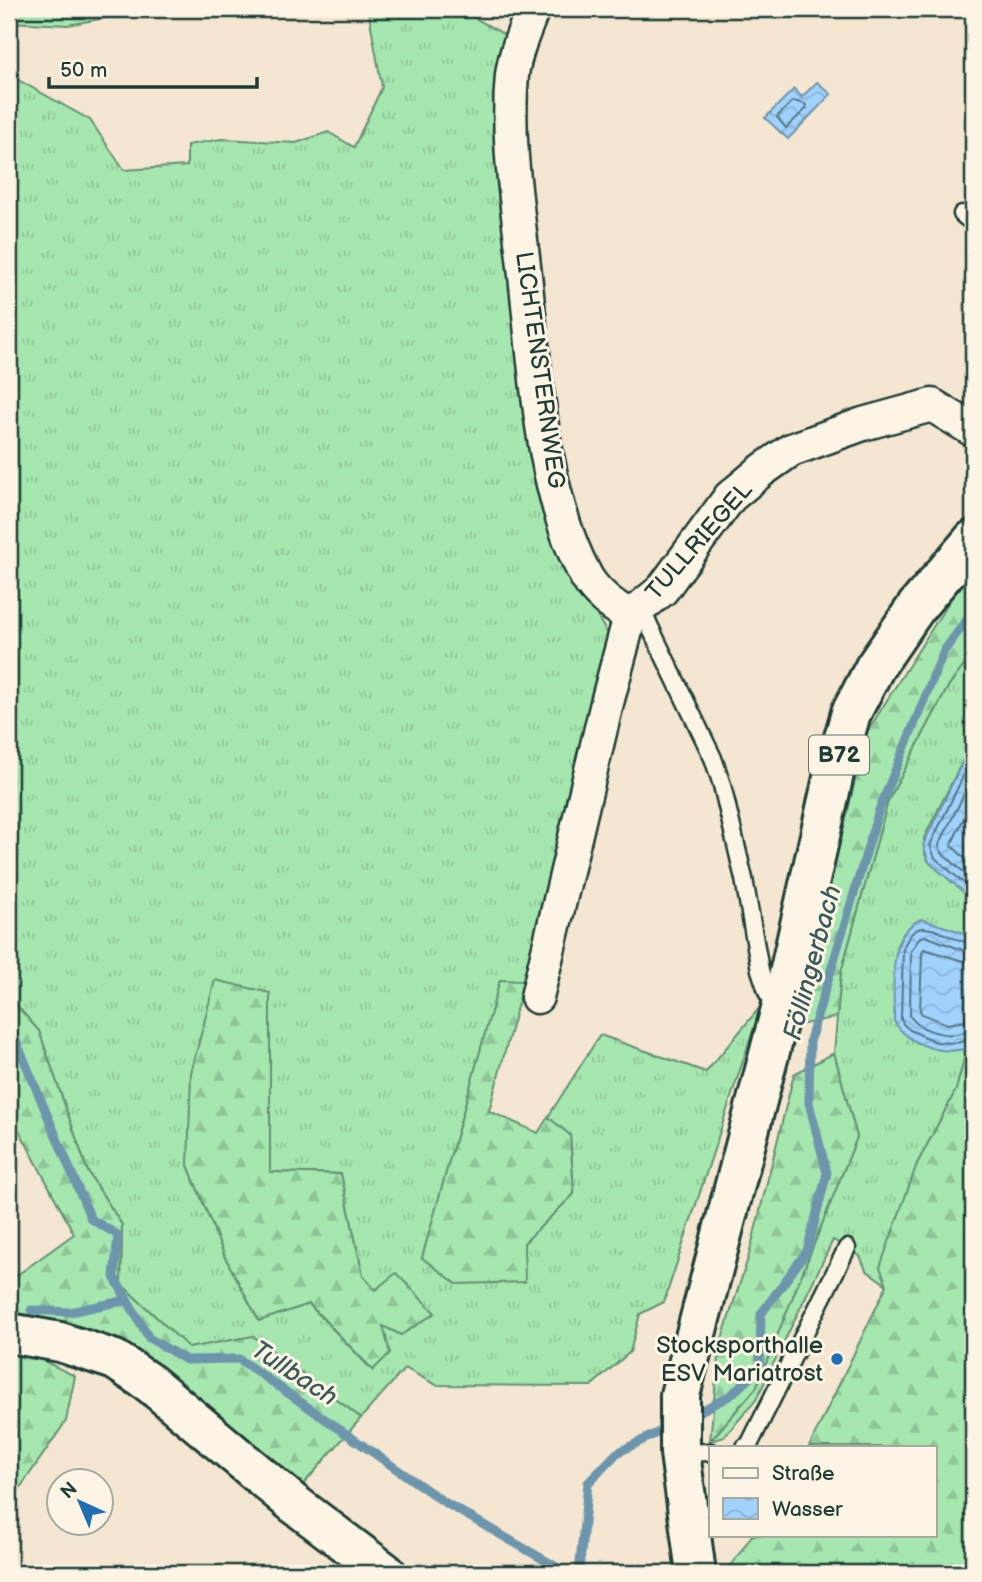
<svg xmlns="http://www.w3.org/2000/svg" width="982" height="1582" viewBox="0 0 982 1582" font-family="'Balsamiq Sans',sans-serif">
  <defs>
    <pattern id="grass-tufts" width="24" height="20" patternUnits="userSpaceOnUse" patternTransform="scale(1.75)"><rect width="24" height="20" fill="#a6e6af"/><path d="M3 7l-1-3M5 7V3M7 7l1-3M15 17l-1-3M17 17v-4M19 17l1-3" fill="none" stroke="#8ec697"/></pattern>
    <pattern id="forest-firs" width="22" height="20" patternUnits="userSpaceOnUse" patternTransform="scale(1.75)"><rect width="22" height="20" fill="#a6e6af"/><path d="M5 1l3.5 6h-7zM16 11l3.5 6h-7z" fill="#8ec697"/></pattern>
    <pattern id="water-waves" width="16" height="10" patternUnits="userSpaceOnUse" patternTransform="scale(1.75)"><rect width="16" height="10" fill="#a1d1fd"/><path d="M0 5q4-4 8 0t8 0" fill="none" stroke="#8ab4d9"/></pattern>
  </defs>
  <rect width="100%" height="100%" fill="#f4e6d1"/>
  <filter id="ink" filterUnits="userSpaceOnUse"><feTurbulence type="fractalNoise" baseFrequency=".0143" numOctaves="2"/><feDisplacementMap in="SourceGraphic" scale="14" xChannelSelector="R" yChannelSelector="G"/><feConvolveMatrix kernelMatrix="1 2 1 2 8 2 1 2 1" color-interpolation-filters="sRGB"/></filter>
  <g filter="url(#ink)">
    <g fill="url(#grass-tufts)" stroke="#629272" stroke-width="2" fill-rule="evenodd">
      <path d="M 9,9 L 153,9 L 68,25 L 9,22 Z"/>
      <path d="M 368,9 L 459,9 L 533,51 L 526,86 L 526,158 L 548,399 L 526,429 L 562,549 L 589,602 L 614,645 L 524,981 L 500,981 L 422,1258 L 523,1243 L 574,1194 L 570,1135 L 548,1117 L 600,1035 L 706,1072 L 761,1006 L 664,1302 L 640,1314 L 630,1352 L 591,1386 L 436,1385 L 405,1368 L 361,1418 L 253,1337 L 189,1348 L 121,1284 L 122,1225 L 88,1172 L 39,1031 L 9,997 L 9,75 L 90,120 L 124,170 L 187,166 L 187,145 L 222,139 L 296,143 L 328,132 L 354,147 L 382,87 ZM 270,994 L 270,1172 L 341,1174 L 363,1276 L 375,1290 L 383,1325 L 372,1370 L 309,1304 L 259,1320 L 225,1257 L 188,1165 Z"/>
      <path d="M 973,654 L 973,740 L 924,838 L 925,854 L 929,862 L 973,900 L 973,936 C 940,932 915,900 896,948 L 957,1050 L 967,1048 L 956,1090 L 917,1164 L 887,1285 L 866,1270 L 860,1256 L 833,1240 L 756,1400 L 724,1437 L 710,1441 L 756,1388 L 857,1137 L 834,1053 L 841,972 L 888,801 L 949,685 Z"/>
    </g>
    <g fill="url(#forest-firs)" stroke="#629272" stroke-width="2">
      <path d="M 973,572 L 973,654 L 949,685 L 888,801 L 841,972 L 837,1017 L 795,1026 L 867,732 L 955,592 Z"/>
      <path d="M 215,980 L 270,993 L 270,1172 L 341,1174 L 363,1276 L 375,1290 L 396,1273 L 435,1313 L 401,1335 L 383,1326 L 390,1353 L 373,1370 L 309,1304 L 259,1321 L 225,1257 L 188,1165 L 191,1073 Z"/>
      <path d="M 500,980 L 524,981 L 489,1111 L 538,1133 L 548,1117 L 570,1135 L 574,1194 L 524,1243 L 525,1282 L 457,1284 L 422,1258 Z"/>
      <path d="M 9,997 L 39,1031 L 88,1172 L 122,1225 L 121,1284 L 189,1348 L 253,1336 L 361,1418 L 301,1487 L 119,1339 L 11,1314 L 9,1281 L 74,1234 L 9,1111 Z"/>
      <path d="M 973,1045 L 973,1573 L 726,1573 L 752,1535 L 935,1535 L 935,1447 L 809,1447 L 887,1285 L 880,1267 L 917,1164 L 956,1090 L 967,1048 Z"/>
      <path d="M 834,1053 L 857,1137 L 756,1388 L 710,1441 L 719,1348 L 749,1255 L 794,1074 Z"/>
      <path d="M 9,1350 L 25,1352 L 75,1376 L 66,1421 L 9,1504 Z"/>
    </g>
    <g fill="url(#water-waves)" stroke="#6d96ad" stroke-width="2">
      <path d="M 817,82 L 831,94 L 788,139 L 765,118 L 794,89 L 802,97 Z"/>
      <path d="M 973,740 L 973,900 L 929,862 L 923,845 Z"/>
      <path d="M 921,919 L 973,936 L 973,1045 C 947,1059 908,1045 894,1021 C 895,988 885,935 921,919 Z"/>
    </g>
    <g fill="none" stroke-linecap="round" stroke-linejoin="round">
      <g stroke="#537884" stroke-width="2">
        <path d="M 793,101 L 805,104 L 807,108 L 786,128 L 777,117 Z"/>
        <path d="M 973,756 L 930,845 L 935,858 L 973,891"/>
        <path d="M 973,776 L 939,845 L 942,853 L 973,880"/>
        <path d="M 973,799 L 951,845 L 973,866"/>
        <path d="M 973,943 C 944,942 919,906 903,949 L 901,1018 L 903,1024 L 910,1030 L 936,1042 L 956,1043 L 973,1039"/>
        <path d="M 973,952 L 965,951 L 925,936 L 920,937 L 911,951 L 910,1016 C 918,1029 941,1036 956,1034 C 962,1033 967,1031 973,1030"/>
        <path d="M 973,962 L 963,961 L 924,949 L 922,953 L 920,1011 L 922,1014 L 947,1024 L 973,1020"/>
      </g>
      <g stroke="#6d96ad" stroke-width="9">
        <path d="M 9,1024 L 91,1219 L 118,1235 L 114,1277 L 149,1338 L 186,1360 L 239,1359 L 444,1502 L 567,1573"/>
        <path d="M 31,1310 L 70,1312 L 127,1300"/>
        <path d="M 691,1416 L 731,1395 L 760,1368 L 761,1314 L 807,1251 L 827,1173 L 809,1103 L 810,1040 L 879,810 L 944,651 L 973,611"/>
        <path d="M 579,1573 L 588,1483 L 617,1453 L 669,1427"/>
      </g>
      <defs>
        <g id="lane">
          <path d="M 962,214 L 973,223"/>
          <path d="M 630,616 L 648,623 L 713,758 L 722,785 L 744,879 L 760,970 L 768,994 L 780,1003"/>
          <path d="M 745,1447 L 748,1447 L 847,1248"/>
          <path d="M 680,1453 L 711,1452"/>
        </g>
        <g id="street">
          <path d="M 533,9 C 525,29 515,52 512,75 C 506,138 517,203 524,266 C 535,361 540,494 587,578 C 597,594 614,607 630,616"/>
          <path d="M 537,997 L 607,703 L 630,616 L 662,590 L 730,497 L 761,471 L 791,450 L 863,424 L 932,405 L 973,430"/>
        </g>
        <path id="secondary" d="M 9,1333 L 60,1342 L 115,1360 L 151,1384 L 293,1503 L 386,1573"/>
        <path id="primary" d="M 696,1573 L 680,1453 L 680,1395 L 782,1005 L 835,769 L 851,713 L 875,667 L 917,606 L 973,540"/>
      </defs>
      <use href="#lane" stroke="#1f3d34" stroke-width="21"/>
      <use href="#street" stroke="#1f3d34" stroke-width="37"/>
      <use href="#secondary" stroke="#1f3d34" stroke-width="44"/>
      <use href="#primary" stroke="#1f3d34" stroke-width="44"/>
      <use href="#lane" stroke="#fcf5e5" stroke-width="16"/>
      <use href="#street" stroke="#fcf5e5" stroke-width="32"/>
      <use href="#secondary" stroke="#fcf5e5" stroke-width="38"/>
      <use href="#primary" stroke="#fcf5e5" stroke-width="38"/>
    </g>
  </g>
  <circle fill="#1f6fb2" stroke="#fcf5e5" stroke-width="2.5" cx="837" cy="1359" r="7"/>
  <g text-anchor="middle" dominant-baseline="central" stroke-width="6" stroke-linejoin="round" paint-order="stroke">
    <rect fill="#fcf5e5" stroke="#617469" stroke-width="2" x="809" y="735.5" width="60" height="39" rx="5"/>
    <g font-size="23" font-weight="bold" fill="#1f3d34">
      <text x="839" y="755">B72</text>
    </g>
    <g font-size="24" fill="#1f3d34" stroke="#fcf5e5">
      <text transform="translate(540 370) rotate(82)">LICHTENSTERNWEG</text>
      <text transform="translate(699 541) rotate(-49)">TULLRIEGEL</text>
    </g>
    <g font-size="24" fill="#1f3d34" stroke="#fcf5e5" text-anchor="end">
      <text x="823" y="1345">Stocksporthalle<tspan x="823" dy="28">ESV Mariatrost</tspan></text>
    </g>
    <g font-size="26" font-style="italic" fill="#395b5c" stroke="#fcf5e5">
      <text transform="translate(813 963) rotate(-75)">Föllingerbach</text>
      <text transform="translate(294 1374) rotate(33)">Tullbach</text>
    </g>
  </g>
  <rect width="982" height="1582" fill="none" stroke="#fcf5e5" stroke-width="35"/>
  <rect x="18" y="18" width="947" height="1547" fill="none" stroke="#1f3d34" stroke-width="2.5" filter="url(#ink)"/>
  <rect x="709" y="1446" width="228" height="91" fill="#fcf5e5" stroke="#a4ab9e" stroke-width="2"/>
  <rect x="723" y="1468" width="35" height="10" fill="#fcf5e5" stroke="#a4ab9e" stroke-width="2"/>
  <text x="772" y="1480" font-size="21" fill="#1f3d34">Straße</text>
  <rect x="723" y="1498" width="35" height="21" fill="url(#water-waves)" stroke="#a4ab9e" stroke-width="2"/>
  <text x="772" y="1516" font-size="21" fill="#1f3d34">Wasser</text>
  <g transform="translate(80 1502) rotate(316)"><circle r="33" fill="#fcf5e5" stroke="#a4ab9e" stroke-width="2"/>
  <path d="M0-5L12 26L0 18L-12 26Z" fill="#1f6fb2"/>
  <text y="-10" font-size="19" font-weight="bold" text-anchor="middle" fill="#1f3d34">N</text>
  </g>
  <path d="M49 77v10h208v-10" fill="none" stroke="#1f3d34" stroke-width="3.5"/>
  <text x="60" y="77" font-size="21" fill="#1f3d34" stroke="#fcf5e5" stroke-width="5" paint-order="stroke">50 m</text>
</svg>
